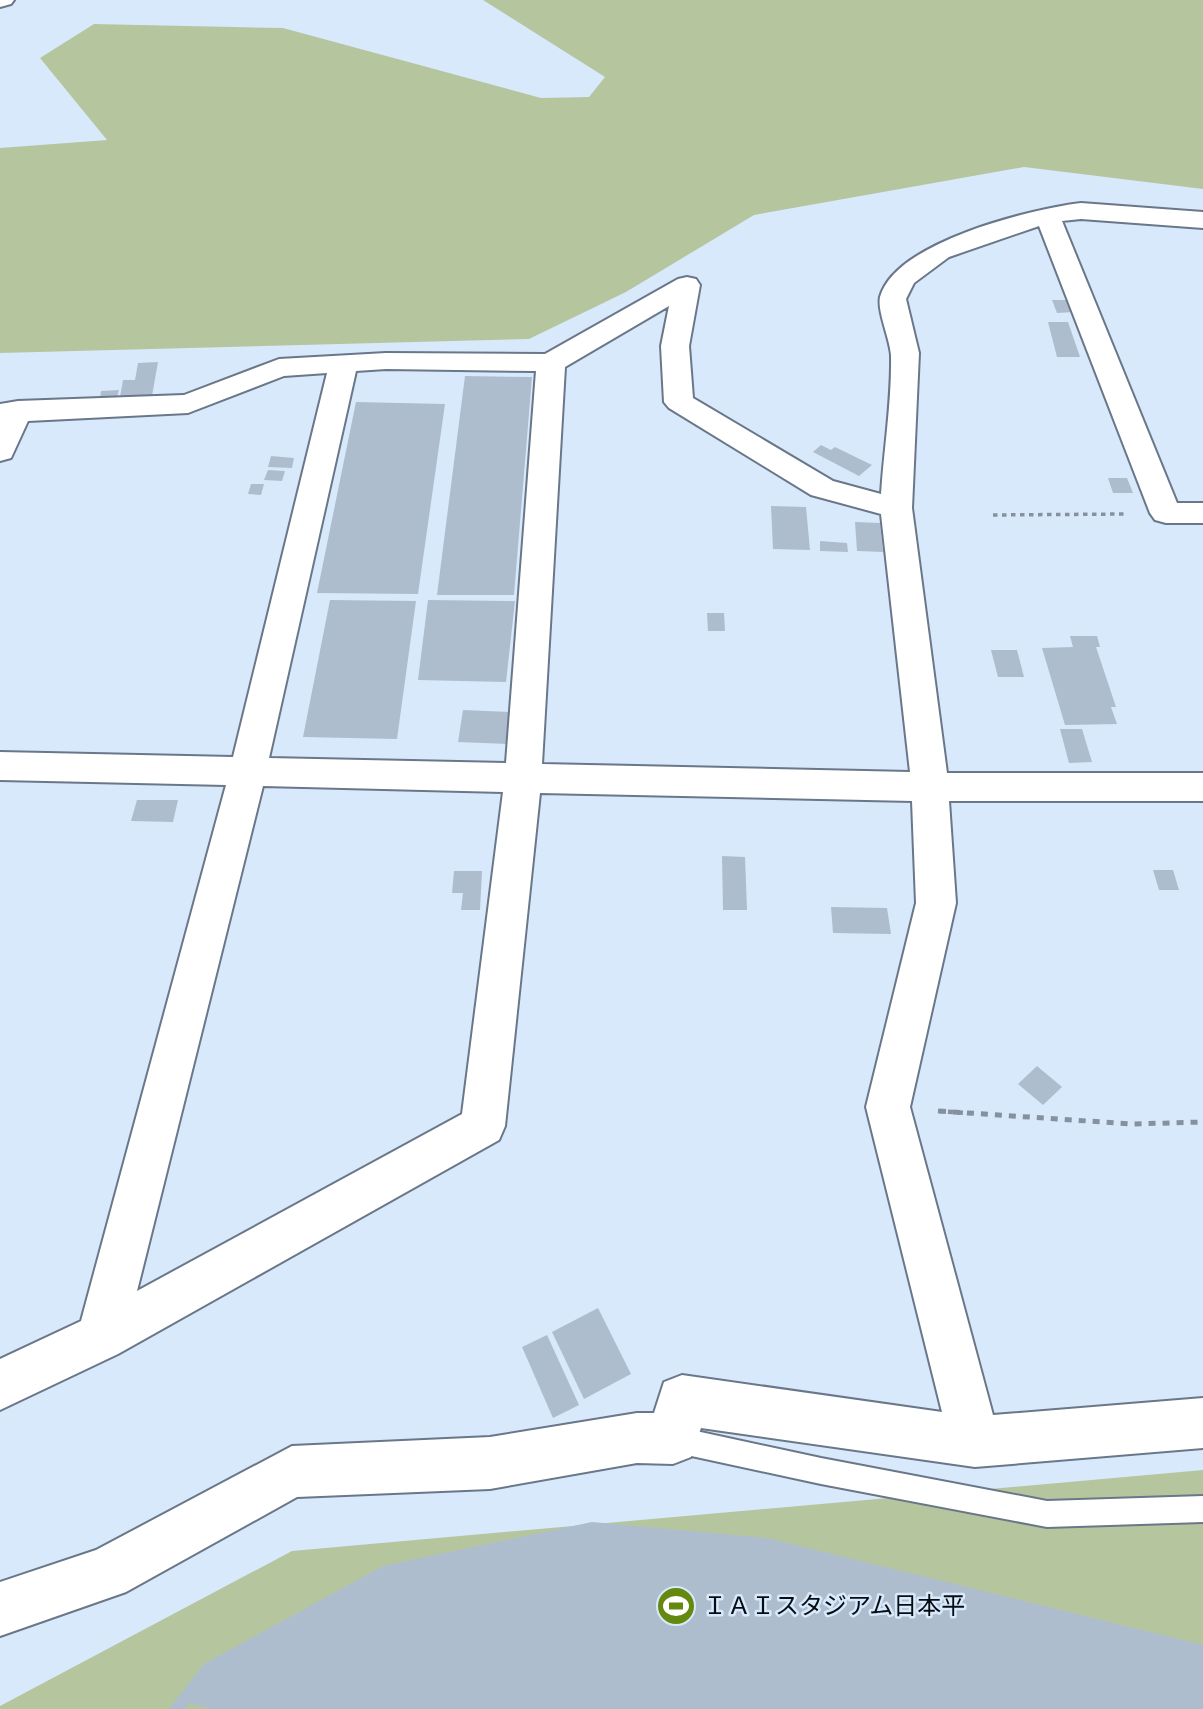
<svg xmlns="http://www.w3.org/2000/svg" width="1203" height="1709" viewBox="0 0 1203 1709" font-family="'Work Sans','Noto Sans JP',sans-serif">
  <rect width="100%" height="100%" fill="#d9e9fc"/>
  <g fill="#b5c69f">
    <path d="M 483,0 L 1203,0 L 1203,189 L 1024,167 L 754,215 L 626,292 L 529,339 L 0,353 L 0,148 L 107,140 L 40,58 L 94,24 L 283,28 L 541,98 L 589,97 L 605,77 Z"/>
    <path d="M 1203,1470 L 1203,1709 L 0,1709 L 0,1706 L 292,1551 Z"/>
  </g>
  <g fill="#adbdce">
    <path d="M 1052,300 L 1069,300 L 1074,312 L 1057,313 Z"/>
    <path d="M 1048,322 L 1068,322 L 1080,357 L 1057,357 Z"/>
    <path d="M 158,362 L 152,396 L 120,397 L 123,380 L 135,380 L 138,363 Z"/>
    <path d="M 465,376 L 532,377 L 514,595 L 437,595 Z"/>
    <path d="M 119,390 L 117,397 L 100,398 L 101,391 Z"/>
    <path d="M 356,402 L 445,404 L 418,594 L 317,593 Z"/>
    <path d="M 821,445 L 831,450 L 835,447 L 872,465 L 859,476 L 813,452 Z"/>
    <path d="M 271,456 L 294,458 L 292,468 L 268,467 Z"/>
    <path d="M 268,470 L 285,471 L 282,481 L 264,480 Z"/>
    <path d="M 1108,478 L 1127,478 L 1133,493 L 1113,493 Z"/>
    <path d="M 251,484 L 264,484 L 261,495 L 248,494 Z"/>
    <path d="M 771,506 L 806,507 L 810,550 L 773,549 Z"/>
    <path d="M 855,522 L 880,523 L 883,552 L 857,551 Z"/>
    <path d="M 820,541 L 847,543 L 848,552 L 820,551 Z"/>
    <path d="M 330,600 L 416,601 L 397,739 L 303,737 Z"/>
    <path d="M 428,600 L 515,601 L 506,682 L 418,680 Z"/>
    <path d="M 707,613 L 724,613 L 725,631 L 708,631 Z"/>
    <path d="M 1070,636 L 1097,636 L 1100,647 L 1096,647 L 1116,707 L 1111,707 L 1117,724 L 1065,725 L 1042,648 L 1073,647 Z"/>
    <path d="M 991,650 L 1017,650 L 1024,677 L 998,677 Z"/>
    <path d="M 463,710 L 512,712 L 508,744 L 458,742 Z"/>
    <path d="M 1060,729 L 1082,729 L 1092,762 L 1069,763 Z"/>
    <path d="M 137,800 L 178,800 L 173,822 L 131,821 Z"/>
    <path d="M 722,856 L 745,857 L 747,910 L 723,910 Z"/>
    <path d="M 1153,870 L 1173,870 L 1179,890 L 1159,890 Z"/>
    <path d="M 454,871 L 482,871 L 480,910 L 461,910 L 463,893 L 452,893 Z"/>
    <path d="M 831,907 L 887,908 L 891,934 L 833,933 Z"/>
    <path d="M 1037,1066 L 1062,1087 L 1043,1105 L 1018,1084 Z"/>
    <path d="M 598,1308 L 631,1374 L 584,1399 L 552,1332 Z"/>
    <path d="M 547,1335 L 579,1405 L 553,1418 L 522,1347 Z"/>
    <path d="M 592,1522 L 767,1538 L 1203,1645 L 1203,1709 L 212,1709 L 188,1703 L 186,1709 L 169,1709 L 204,1664 L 383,1566 Z"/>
  </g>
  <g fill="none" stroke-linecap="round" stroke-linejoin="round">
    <defs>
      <path id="service" d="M 673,1426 L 821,1458 L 1047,1501 L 1203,1496 L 1203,1522 L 1047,1527 L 821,1484 L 673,1452 L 664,1448 L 660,1439 L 664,1430 Z"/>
      <g id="minor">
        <path d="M 0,0 L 14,0 L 11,4 L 0,7 Z"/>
        <path d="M 1081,203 L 1203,212 L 1203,228 L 1081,219 L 1062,221 L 1177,503 L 1203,503 L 1203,523 L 1166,523 L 1155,520 L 1150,513 L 1039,226 L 949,257 L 914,283 L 906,299 L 919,353 L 912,508 L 947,773 L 1203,773 L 1203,801 L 949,801 L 956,903 L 910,1107 L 993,1415 L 1203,1398 L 1203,1448 L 975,1467 L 701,1428 L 691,1457 L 673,1464 L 637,1463 L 490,1489 L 297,1497 L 126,1592 L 0,1636 L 0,1582 L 96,1550 L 292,1446 L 490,1437 L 637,1413 L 654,1413 L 664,1382 L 682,1375 L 942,1412 L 866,1107 L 916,903 L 912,801 L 540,793 L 505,1126 L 499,1140 L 118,1354 L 0,1410 L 0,1359 L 81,1321 L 226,785 L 0,780 L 0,752 L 233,757 L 327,373 L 284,376 L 188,413 L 28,421 L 11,458 L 0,461 L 0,404 L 18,401 L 184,395 L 279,359 L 386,353 L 545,354 L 678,279 L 687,277 L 696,279 L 700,285 L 689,346 L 693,398 L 833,481 L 881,494 C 884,448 892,401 891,355 C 890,339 877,311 880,297 C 895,242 1031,209 1081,203 ZM 669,306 L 661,346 L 664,402 L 669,408 L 811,495 L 881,514 L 910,772 L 542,764 L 565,367 ZM 386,369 L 536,371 L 506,763 L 269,758 L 356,371 ZM 263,786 L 503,792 L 462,1114 L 137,1291 Z"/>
      </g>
    </defs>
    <use href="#service" stroke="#697788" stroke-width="4"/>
    <use href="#minor" stroke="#697788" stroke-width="4"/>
    <path stroke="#85919f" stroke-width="3.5" stroke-dasharray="4.5 4.5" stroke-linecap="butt" d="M 993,515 L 1124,514"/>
    <path stroke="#85919f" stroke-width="4.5" stroke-dasharray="5 5" stroke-linecap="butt" d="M 938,1111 L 965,1113"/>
    <path stroke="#85919f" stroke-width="5" stroke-dasharray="7 7" stroke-linecap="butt" d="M 939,1111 L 1132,1124 L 1203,1122"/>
    <use href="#service" fill="#fff" fill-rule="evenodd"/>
    <use href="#minor" fill="#fff" fill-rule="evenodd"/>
  </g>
  <defs>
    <symbol id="stadium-disc" viewBox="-11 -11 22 22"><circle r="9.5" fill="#65890f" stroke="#d9e9fc"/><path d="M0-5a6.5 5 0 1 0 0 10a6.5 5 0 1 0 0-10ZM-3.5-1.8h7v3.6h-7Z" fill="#fff"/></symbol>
  </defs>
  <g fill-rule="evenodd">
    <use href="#stadium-disc" x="654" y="1584" width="44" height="44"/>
  </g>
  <g text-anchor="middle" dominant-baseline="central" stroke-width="5" stroke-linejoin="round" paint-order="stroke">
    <g font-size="24" fill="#070c12" stroke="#d9e9fc" text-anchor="start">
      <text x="703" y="1606">ＩＡＩスタジアム日本平</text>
    </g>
  </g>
</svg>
